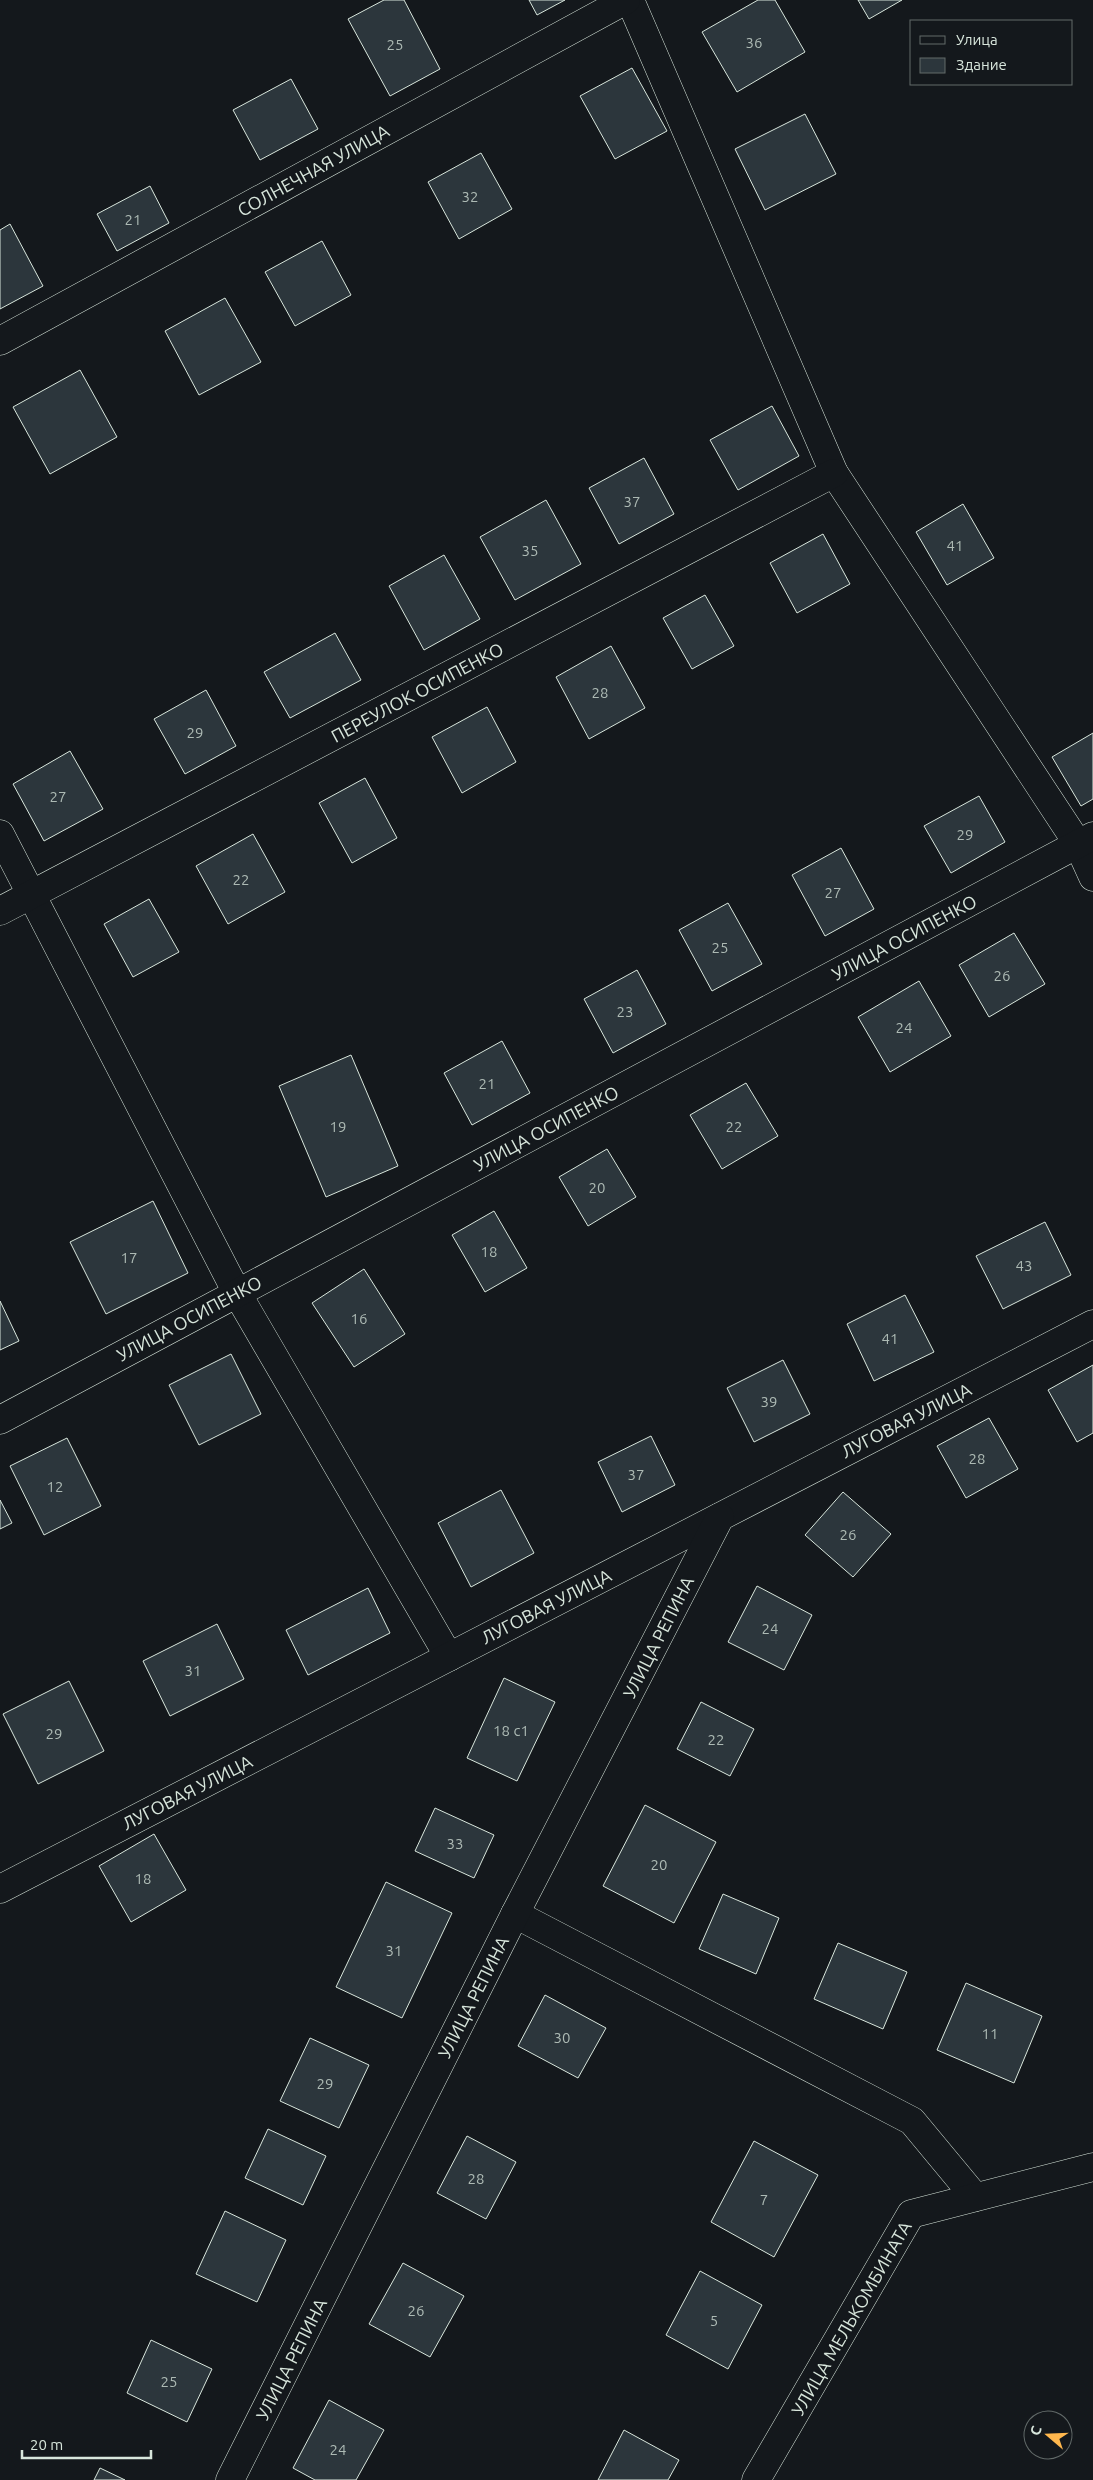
<svg xmlns="http://www.w3.org/2000/svg" width="1093" height="2480" viewBox="0 0 1093 2480" font-family="Ubuntu,sans-serif">
  <rect width="100%" height="100%" fill="#14181c"/>
  <g fill="#2c363c" stroke="#d8e6dc">
    <path d="M 384,0 L 404,0 L 440,69 L 390,96 L 348,19 Z"/>
    <path d="M 529,0 L 565,0 L 537,15 Z"/>
    <path d="M 758,0 L 775,0 L 805,52 L 737,92 L 702,32 Z"/>
    <path d="M 858,0 L 902,0 L 869,19 Z"/>
    <path d="M 632,68 L 667,131 L 615,159 L 580,96 Z"/>
    <path d="M 291,79 L 318,129 L 260,160 L 233,110 Z"/>
    <path d="M 805,114 L 836,174 L 765,210 L 735,149 Z"/>
    <path d="M 481,153 L 512,209 L 459,239 L 428,182 Z"/>
    <path d="M 150,186 L 169,223 L 117,251 L 97,214 Z"/>
    <path d="M 10,224 L 43,286 L 0,309 L 0,230 Z"/>
    <path d="M 322,241 L 351,295 L 295,326 L 265,272 Z"/>
    <path d="M 225,298 L 261,362 L 199,395 L 165,331 Z"/>
    <path d="M 80,370 L 117,437 L 50,474 L 13,407 Z"/>
    <path d="M 772,406 L 799,456 L 738,490 L 710,440 Z"/>
    <path d="M 644,458 L 674,514 L 619,544 L 589,488 Z"/>
    <path d="M 546,500 L 581,564 L 515,600 L 480,537 Z"/>
    <path d="M 963,504 L 994,558 L 947,585 L 916,532 Z"/>
    <path d="M 823,534 L 850,584 L 797,613 L 770,563 Z"/>
    <path d="M 444,555 L 480,619 L 424,650 L 389,586 Z"/>
    <path d="M 705,595 L 734,646 L 692,669 L 663,618 Z"/>
    <path d="M 335,633 L 361,680 L 290,718 L 264,672 Z"/>
    <path d="M 611,646 L 645,708 L 589,739 L 556,677 Z"/>
    <path d="M 206,690 L 236,746 L 185,774 L 154,719 Z"/>
    <path d="M 487,707 L 516,762 L 462,793 L 432,737 Z"/>
    <path d="M 1093,733 L 1093,799 L 1081,806 L 1052,757 Z"/>
    <path d="M 70,751 L 103,809 L 44,841 L 13,784 Z"/>
    <path d="M 365,778 L 397,838 L 352,863 L 319,803 Z"/>
    <path d="M 979,796 L 1005,842 L 951,873 L 924,826 Z"/>
    <path d="M 253,834 L 285,892 L 228,924 L 196,866 Z"/>
    <path d="M 841,848 L 874,909 L 825,936 L 792,875 Z"/>
    <path d="M 149,899 L 179,952 L 133,977 L 104,924 Z"/>
    <path d="M 728,903 L 762,964 L 712,991 L 679,930 Z"/>
    <path d="M 1014,933 L 1045,984 L 989,1017 L 959,965 Z"/>
    <path d="M 637,970 L 666,1024 L 613,1053 L 584,999 Z"/>
    <path d="M 919,981 L 951,1036 L 890,1072 L 858,1017 Z"/>
    <path d="M 502,1041 L 530,1093 L 472,1125 L 444,1073 Z"/>
    <path d="M 351,1055 L 398,1166 L 326,1197 L 279,1086 Z"/>
    <path d="M 746,1083 L 778,1136 L 722,1169 L 690,1115 Z"/>
    <path d="M 607,1149 L 636,1197 L 588,1226 L 559,1177 Z"/>
    <path d="M 153,1201 L 188,1273 L 106,1314 L 70,1242 Z"/>
    <path d="M 494,1211 L 527,1268 L 485,1292 L 452,1235 Z"/>
    <path d="M 1045,1222 L 1071,1275 L 1003,1309 L 976,1256 Z"/>
    <path d="M 364,1269 L 405,1334 L 354,1367 L 312,1303 Z"/>
    <path d="M 905,1295 L 934,1352 L 874,1381 L 847,1324 Z"/>
    <path d="M 0,1301 L 19,1341 L 0,1350 Z"/>
    <path d="M 231,1354 L 261,1414 L 199,1445 L 169,1385 Z"/>
    <path d="M 783,1360 L 810,1414 L 754,1442 L 727,1388 Z"/>
    <path d="M 1093,1365 L 1093,1433 L 1077,1442 L 1048,1390 Z"/>
    <path d="M 989,1418 L 1018,1469 L 966,1498 L 937,1446 Z"/>
    <path d="M 651,1436 L 675,1485 L 622,1512 L 598,1462 Z"/>
    <path d="M 67,1438 L 101,1506 L 44,1535 L 10,1466 Z"/>
    <path d="M 501,1490 L 534,1553 L 471,1587 L 438,1523 Z"/>
    <path d="M 843,1492 L 891,1534 L 853,1577 L 805,1535 Z"/>
    <path d="M 0,1500 L 12,1523 L 0,1529 Z"/>
    <path d="M 757,1586 L 812,1615 L 784,1670 L 728,1642 Z"/>
    <path d="M 368,1588 L 390,1633 L 308,1675 L 286,1630 Z"/>
    <path d="M 217,1624 L 244,1679 L 170,1716 L 143,1661 Z"/>
    <path d="M 504,1678 L 555,1702 L 517,1781 L 467,1758 Z"/>
    <path d="M 69,1681 L 104,1751 L 38,1784 L 3,1714 Z"/>
    <path d="M 701,1702 L 754,1729 L 730,1776 L 677,1749 Z"/>
    <path d="M 645,1805 L 716,1842 L 674,1923 L 603,1886 Z"/>
    <path d="M 435,1808 L 494,1835 L 474,1878 L 415,1851 Z"/>
    <path d="M 154,1834 L 186,1890 L 131,1922 L 99,1866 Z"/>
    <path d="M 386,1882 L 452,1913 L 402,2018 L 336,1987 Z"/>
    <path d="M 723,1894 L 779,1918 L 756,1974 L 699,1949 Z"/>
    <path d="M 838,1943 L 907,1972 L 883,2029 L 814,1999 Z"/>
    <path d="M 966,1983 L 1042,2016 L 1014,2083 L 937,2050 Z"/>
    <path d="M 545,1995 L 606,2028 L 578,2078 L 518,2046 Z"/>
    <path d="M 310,2038 L 369,2065 L 339,2128 L 280,2101 Z"/>
    <path d="M 268,2129 L 326,2156 L 303,2205 L 245,2178 Z"/>
    <path d="M 467,2136 L 516,2162 L 486,2219 L 437,2193 Z"/>
    <path d="M 754,2141 L 818,2175 L 774,2257 L 711,2222 Z"/>
    <path d="M 225,2211 L 286,2240 L 257,2302 L 196,2274 Z"/>
    <path d="M 403,2263 L 464,2296 L 430,2357 L 369,2324 Z"/>
    <path d="M 700,2271 L 762,2305 L 728,2369 L 666,2335 Z"/>
    <path d="M 151,2340 L 212,2369 L 187,2422 L 127,2393 Z"/>
    <path d="M 329,2400 L 384,2430 L 356,2480 L 315,2480 L 293,2468 Z"/>
    <path d="M 624,2430 L 679,2460 L 668,2480 L 598,2480 Z"/>
    <path d="M 100,2468 L 125,2480 L 94,2480 Z"/>
  </g>
  <g fill="none" stroke-linecap="round" stroke-linejoin="round">
    <defs>
      <g id="street">
        <path d="M 630,0 L 834,473 L 1078,844 L 1093,877"/>
        <path d="M 0,341 L 626,0"/>
        <path d="M 0,834 L 237,1293 L 449,1657"/>
        <path d="M 0,911 L 834,473"/>
        <path d="M 0,1420 L 1093,836"/>
        <path d="M 0,1889 L 1093,1324"/>
        <path d="M 515,1914 L 912,2121 L 975,2197"/>
        <path d="M 230,2480 L 515,1914 L 720,1517"/>
        <path d="M 756,2480 L 911,2214 L 1093,2167"/>
      </g>
    </defs>
    <use href="#street" stroke="#d8e6dc" stroke-width="29"/>
    <use href="#street" stroke="#14181c" stroke-width="28"/>
  </g>
  <g text-anchor="middle" dominant-baseline="central" stroke-width="4" stroke-linejoin="round" paint-order="stroke">
    <g font-size="15" fill="#adbab4">
      <text x="754" y="42">36</text>
      <text x="395" y="44">25</text>
      <text x="470" y="196">32</text>
      <text x="133" y="219">21</text>
      <text x="632" y="501">37</text>
      <text x="955" y="545">41</text>
      <text x="530" y="550">35</text>
      <text x="600" y="692">28</text>
      <text x="195" y="732">29</text>
      <text x="58" y="796">27</text>
      <text x="965" y="834">29</text>
      <text x="241" y="879">22</text>
      <text x="833" y="892">27</text>
      <text x="720" y="947">25</text>
      <text x="1002" y="975">26</text>
      <text x="625" y="1011">23</text>
      <text x="904" y="1027">24</text>
      <text x="487" y="1083">21</text>
      <text x="338" y="1126">19</text>
      <text x="734" y="1126">22</text>
      <text x="597" y="1187">20</text>
      <text x="489" y="1251">18</text>
      <text x="129" y="1257">17</text>
      <text x="1024" y="1265">43</text>
      <text x="359" y="1318">16</text>
      <text x="890" y="1338">41</text>
      <text x="769" y="1401">39</text>
      <text x="977" y="1458">28</text>
      <text x="636" y="1474">37</text>
      <text x="55" y="1486">12</text>
      <text x="848" y="1534">26</text>
      <text x="770" y="1628">24</text>
      <text x="193" y="1670">31</text>
      <text x="511" y="1730">18 с1</text>
      <text x="54" y="1733">29</text>
      <text x="716" y="1739">22</text>
      <text x="455" y="1843">33</text>
      <text x="659" y="1864">20</text>
      <text x="143" y="1878">18</text>
      <text x="394" y="1950">31</text>
      <text x="990" y="2033">11</text>
      <text x="562" y="2037">30</text>
      <text x="325" y="2083">29</text>
      <text x="476" y="2178">28</text>
      <text x="764" y="2199">7</text>
      <text x="416" y="2310">26</text>
      <text x="714" y="2320">5</text>
      <text x="169" y="2381">25</text>
      <text x="338" y="2449">24</text>
    </g>
    <g font-size="18" fill="#d8e6dc" stroke="#14181c">
      <text transform="translate(313 170) rotate(-29)">СОЛНЕЧНАЯ УЛИЦА</text>
      <text transform="translate(417 692) rotate(-28)">ПЕРЕУЛОК ОСИПЕНКО</text>
      <text transform="translate(904 937) rotate(-28)">УЛИЦА ОСИПЕНКО</text>
      <text transform="translate(546 1128) rotate(-28)">УЛИЦА ОСИПЕНКО</text>
      <text transform="translate(189 1318) rotate(-28)">УЛИЦА ОСИПЕНКО</text>
      <text transform="translate(906 1420) rotate(-27)">ЛУГОВАЯ УЛИЦА</text>
      <text transform="translate(546 1606) rotate(-27)">ЛУГОВАЯ УЛИЦА</text>
      <text transform="translate(658 1637) rotate(-63)">УЛИЦА РЕПИНА</text>
      <text transform="translate(187 1792) rotate(-27)">ЛУГОВАЯ УЛИЦА</text>
      <text transform="translate(473 1997) rotate(-63)">УЛИЦА РЕПИНА</text>
      <text transform="translate(851 2318) rotate(-60)">УЛИЦА МЕЛЬКОМБИНАТА</text>
      <text transform="translate(291 2359) rotate(-63)">УЛИЦА РЕПИНА</text>
    </g>
  </g>
  <rect x="910" y="20" width="162" height="65" fill="#14181c" stroke="#626a69"/>
  <rect x="920" y="36" width="25" height="8" fill="#14181c" stroke="#626a69"/>
  <text x="956" y="45" font-size="15" fill="#d8e6dc">Улица</text>
  <rect x="920" y="58" width="25" height="15" fill="#2c363c" stroke="#626a69"/>
  <text x="956" y="70" font-size="15" fill="#d8e6dc">Здание</text>
  <g transform="translate(1048 2435) rotate(289)"><circle r="24" fill="#14181c" stroke="#626a69"/>
  <path d="M0-4L9 19L0 12L-9 19Z" fill="#ffb74d"/>
  <text y="-8" font-size="14" font-weight="bold" text-anchor="middle" fill="#d8e6dc">С</text>
  </g>
  <path d="M22 2450v8h129v-8" fill="none" stroke="#d8e6dc" stroke-width="2.5"/>
  <text x="30" y="2450" font-size="15" fill="#d8e6dc" stroke="#14181c" stroke-width="4" paint-order="stroke">20 m</text>
</svg>
